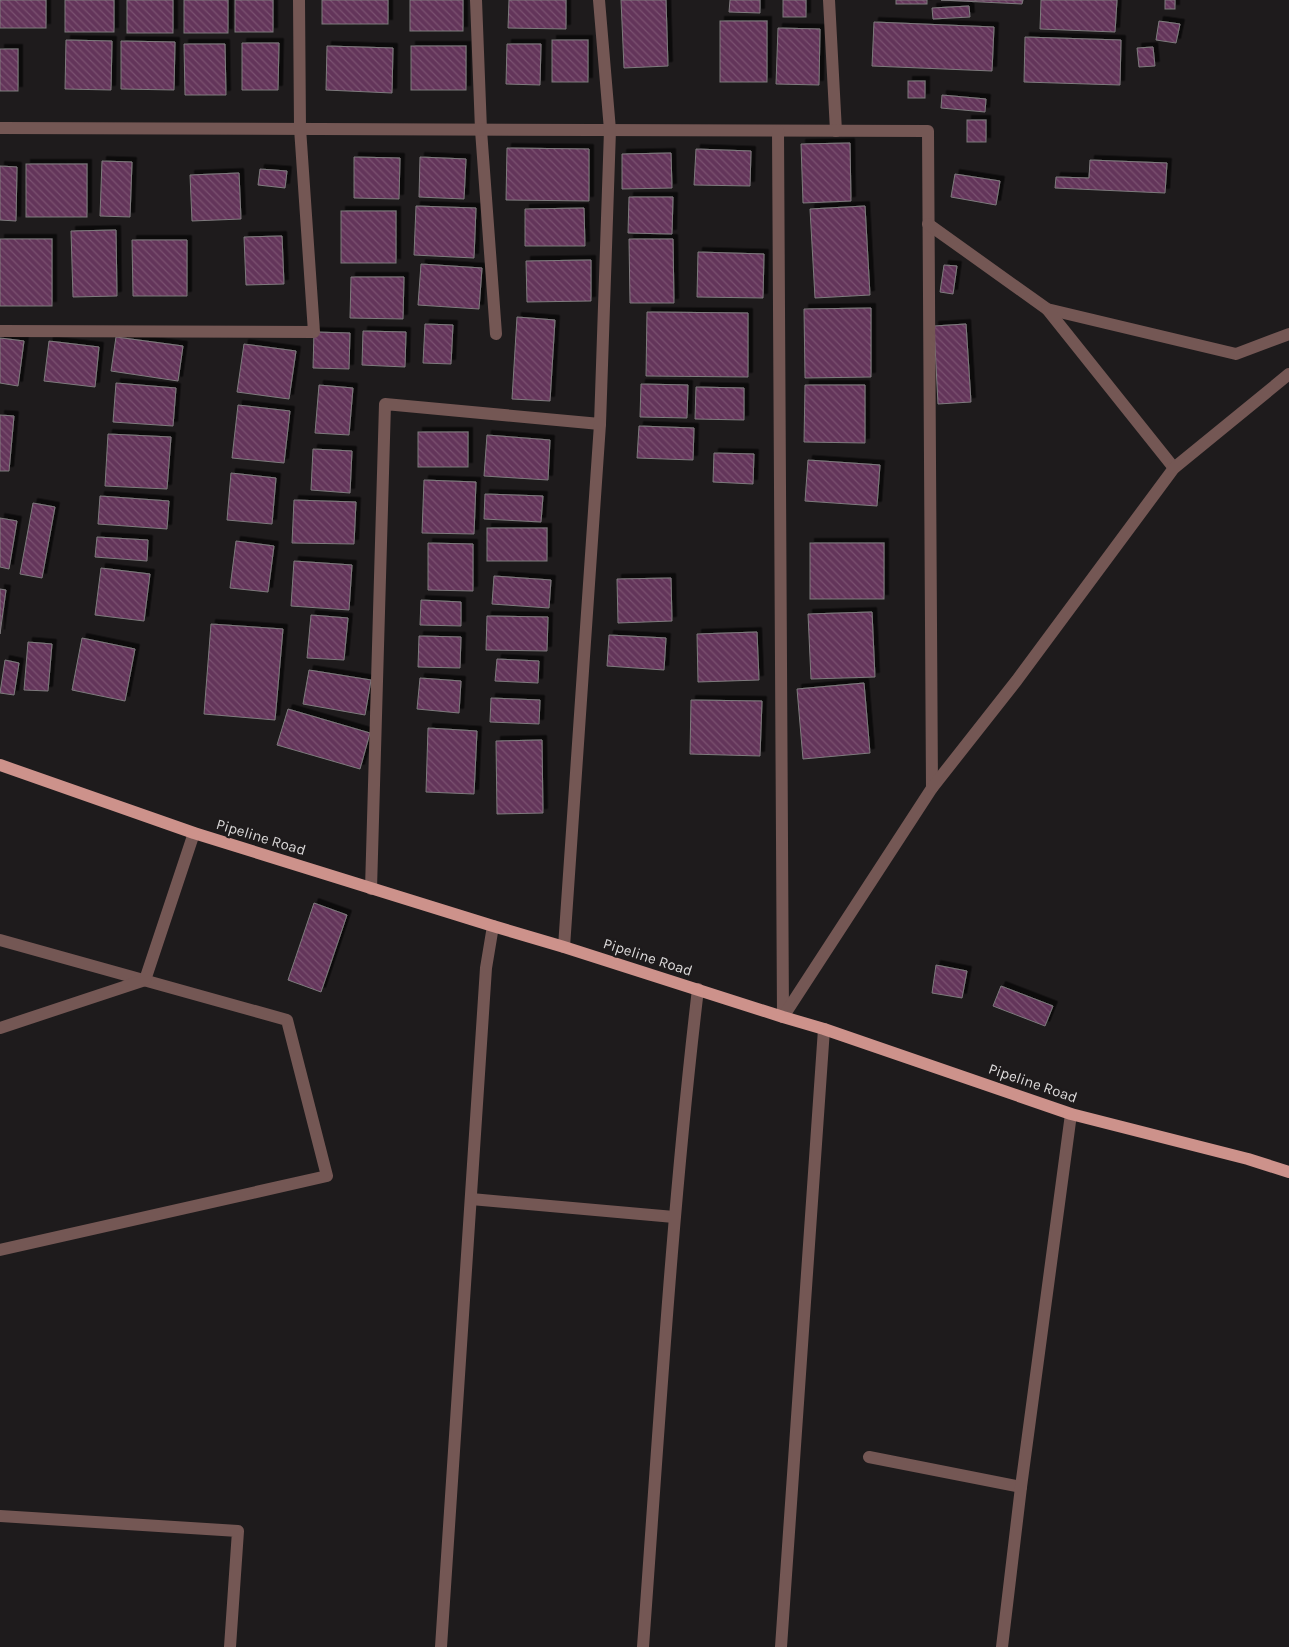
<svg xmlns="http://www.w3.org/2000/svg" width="1289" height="1647" viewBox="0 0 1289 1647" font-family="Karla,sans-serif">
  <defs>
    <pattern id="building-back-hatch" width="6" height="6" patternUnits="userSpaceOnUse" patternTransform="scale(1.25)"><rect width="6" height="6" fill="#64355a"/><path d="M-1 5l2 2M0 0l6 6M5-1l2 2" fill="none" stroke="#7a5271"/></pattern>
    <filter id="shadow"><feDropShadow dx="4.5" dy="-4.5" stdDeviation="0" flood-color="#0009"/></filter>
  </defs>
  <rect width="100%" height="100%" fill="#1e1b1c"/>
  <g fill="url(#building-back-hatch)" stroke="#7e7b7d" filter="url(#shadow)">
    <rect x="0" y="0" width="46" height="28"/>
    <rect x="65" y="0" width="49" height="32"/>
    <rect x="127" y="0" width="46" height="33"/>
    <rect x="184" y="0" width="44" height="33"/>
    <rect x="235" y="0" width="38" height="32"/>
    <rect x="322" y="0" width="66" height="24"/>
    <rect x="410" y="0" width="53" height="31"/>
    <path d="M 509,0 L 566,0 L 566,29 L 508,28 Z"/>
    <path d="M 621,0 L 666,0 L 668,66 L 624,68 Z"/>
    <path d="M 730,0 L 760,0 L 760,13 L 729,12 Z"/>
    <rect x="783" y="0" width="23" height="17"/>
    <rect x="896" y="0" width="31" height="4"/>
    <path d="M 941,0 L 1023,0 L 1022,4 Z"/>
    <path d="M 1041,0 L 1117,0 L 1115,32 L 1040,29 Z"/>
    <rect x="1165" y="0" width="10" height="9"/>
    <path d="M 969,6 L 970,17 L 933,19 L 932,8 Z"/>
    <rect x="720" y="21" width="47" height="61"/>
    <path d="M 1159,21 L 1180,24 L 1176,43 L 1156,40 Z"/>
    <path d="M 874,22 L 994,27 L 992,71 L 872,66 Z"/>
    <path d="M 778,28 L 820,29 L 819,85 L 776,84 Z"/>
    <path d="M 1025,37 L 1121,40 L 1120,85 L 1024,82 Z"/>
    <path d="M 66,40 L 112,41 L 111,90 L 65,89 Z"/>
    <rect x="552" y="40" width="36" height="42"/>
    <path d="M 121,41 L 175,42 L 174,90 L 121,89 Z"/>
    <path d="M 242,43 L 279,43 L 278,90 L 242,90 Z"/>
    <path d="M 184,44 L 225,44 L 226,95 L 185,95 Z"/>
    <path d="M 507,44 L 541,44 L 540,85 L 506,84 Z"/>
    <path d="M 327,46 L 393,48 L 392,93 L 326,90 Z"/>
    <rect x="411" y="46" width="55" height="44"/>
    <path d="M 1153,47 L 1155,66 L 1139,67 L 1137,48 Z"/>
    <rect x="0" y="49" width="18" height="42"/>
    <rect x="908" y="81" width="17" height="17"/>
    <path d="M 942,95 L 986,99 L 985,112 L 941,108 Z"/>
    <rect x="967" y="120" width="19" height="22"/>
    <path d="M 850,143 L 851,201 L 803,203 L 801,144 Z"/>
    <path d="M 507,148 L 589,149 L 589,201 L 506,200 Z"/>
    <path d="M 696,149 L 751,151 L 750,186 L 694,185 Z"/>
    <path d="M 671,153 L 672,188 L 622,189 L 622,154 Z"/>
    <path d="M 354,157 L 400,158 L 399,199 L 354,198 Z"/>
    <path d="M 420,157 L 466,159 L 464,199 L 419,197 Z"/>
    <path d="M 1090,160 L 1167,163 L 1165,193 L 1055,188 L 1056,177 L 1089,178 Z"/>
    <path d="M 102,161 L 132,162 L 130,217 L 100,216 Z"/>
    <rect x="26" y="164" width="61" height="53"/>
    <path d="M 0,166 L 17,167 L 16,221 L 0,220 Z"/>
    <path d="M 260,169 L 287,171 L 285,188 L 258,185 Z"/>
    <path d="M 239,173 L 241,219 L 192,221 L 190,175 Z"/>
    <path d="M 955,174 L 1000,181 L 996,205 L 951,197 Z"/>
    <path d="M 629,197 L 673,197 L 672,234 L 628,233 Z"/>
    <path d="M 416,206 L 476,208 L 474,258 L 414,255 Z"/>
    <path d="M 865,206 L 870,295 L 815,298 L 810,209 Z"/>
    <path d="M 584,208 L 585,246 L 525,246 L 525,209 Z"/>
    <rect x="341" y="211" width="55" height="52"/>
    <path d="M 116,230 L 117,296 L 73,297 L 71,231 Z"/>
    <path d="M 282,236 L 284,284 L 246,285 L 244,237 Z"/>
    <rect x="0" y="239" width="52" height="67"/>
    <path d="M 629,239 L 673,239 L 674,303 L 630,303 Z"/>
    <path d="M 132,240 L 187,240 L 187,296 L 133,296 Z"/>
    <path d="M 698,252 L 764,254 L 763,298 L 697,297 Z"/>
    <path d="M 591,260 L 591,301 L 527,302 L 526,261 Z"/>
    <path d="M 421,264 L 482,268 L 479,309 L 418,305 Z"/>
    <path d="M 944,265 L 957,266 L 953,294 L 940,292 Z"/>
    <path d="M 351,277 L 404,277 L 403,319 L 350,318 Z"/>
    <path d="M 871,308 L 871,377 L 805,378 L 804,309 Z"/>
    <path d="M 647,312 L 748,313 L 748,377 L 646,376 Z"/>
    <path d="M 517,317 L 555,320 L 550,401 L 512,399 Z"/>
    <path d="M 425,324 L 453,325 L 451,364 L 423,363 Z"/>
    <path d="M 966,324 L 971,402 L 938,404 L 934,326 Z"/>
    <path d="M 363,331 L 406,332 L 405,367 L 362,365 Z"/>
    <path d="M 314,332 L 350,333 L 349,369 L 313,368 Z"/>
    <path d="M 116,337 L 183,346 L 178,381 L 111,371 Z"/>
    <path d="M 0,338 L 24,341 L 18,386 L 0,383 Z"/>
    <path d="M 49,341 L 99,347 L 95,387 L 44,381 Z"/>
    <path d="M 244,344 L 296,351 L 289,399 L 237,392 Z"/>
    <path d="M 116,383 L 176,388 L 173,426 L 113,422 Z"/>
    <path d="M 641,384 L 688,385 L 687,418 L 640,417 Z"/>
    <path d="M 319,385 L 353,388 L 349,435 L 315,433 Z"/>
    <path d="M 805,385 L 865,385 L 865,443 L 804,442 Z"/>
    <path d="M 696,387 L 744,388 L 744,420 L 695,419 Z"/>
    <path d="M 238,405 L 290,411 L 284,463 L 232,458 Z"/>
    <path d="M 0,415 L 14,416 L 9,471 L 0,471 Z"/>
    <path d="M 639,426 L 694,428 L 693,460 L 637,458 Z"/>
    <rect x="418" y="432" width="50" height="35"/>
    <path d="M 108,434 L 171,437 L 167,489 L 105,486 Z"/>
    <path d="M 487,435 L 550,440 L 548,480 L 484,476 Z"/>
    <path d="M 313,449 L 352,451 L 350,493 L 311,490 Z"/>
    <path d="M 714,453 L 754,454 L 753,484 L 713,482 Z"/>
    <path d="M 808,460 L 880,465 L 877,506 L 805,501 Z"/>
    <path d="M 231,473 L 276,478 L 272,524 L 227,520 Z"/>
    <path d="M 424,480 L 476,482 L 474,534 L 422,533 Z"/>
    <path d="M 485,494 L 543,496 L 541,522 L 484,519 Z"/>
    <path d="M 100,496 L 169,501 L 167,529 L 98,524 Z"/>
    <path d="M 294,500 L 356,502 L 354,544 L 292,543 Z"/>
    <path d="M 33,503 L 55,507 L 42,578 L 20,574 Z"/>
    <path d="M 0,518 L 17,521 L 9,569 L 0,567 Z"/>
    <rect x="487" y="528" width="60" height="33"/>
    <path d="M 97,537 L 148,540 L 147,561 L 95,557 Z"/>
    <path d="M 236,541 L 274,546 L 268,592 L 230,588 Z"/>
    <path d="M 428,543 L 473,544 L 473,591 L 428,590 Z"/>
    <rect x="810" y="543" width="74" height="56"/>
    <path d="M 294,561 L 352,565 L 349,610 L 291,606 Z"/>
    <path d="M 101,568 L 150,574 L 144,621 L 95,615 Z"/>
    <path d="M 494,576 L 551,580 L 549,608 L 492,604 Z"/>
    <path d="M 671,578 L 672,621 L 618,623 L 617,579 Z"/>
    <path d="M 0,589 L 6,590 L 0,634 Z"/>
    <path d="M 421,600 L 461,602 L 461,626 L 420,625 Z"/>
    <path d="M 872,612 L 875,677 L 811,679 L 808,614 Z"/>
    <path d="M 311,615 L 348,618 L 344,660 L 307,658 Z"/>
    <path d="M 487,616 L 548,617 L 547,651 L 486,650 Z"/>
    <path d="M 211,624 L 283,629 L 275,720 L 204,714 Z"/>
    <path d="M 757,632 L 759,680 L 698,682 L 697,634 Z"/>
    <path d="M 609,635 L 666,638 L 664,670 L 607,666 Z"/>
    <path d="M 419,636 L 461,637 L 460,668 L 418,667 Z"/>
    <path d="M 82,638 L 135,649 L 125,701 L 72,690 Z"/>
    <path d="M 28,642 L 52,644 L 48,691 L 24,690 Z"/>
    <path d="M 497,659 L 539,661 L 538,683 L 495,681 Z"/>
    <path d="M 5,660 L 19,663 L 14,695 L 0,693 Z"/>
    <path d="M 309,670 L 371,680 L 365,715 L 303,704 Z"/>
    <path d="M 420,678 L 461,681 L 459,713 L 417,709 Z"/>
    <path d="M 864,683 L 870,753 L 803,759 L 797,689 Z"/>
    <path d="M 491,698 L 540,700 L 539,724 L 490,722 Z"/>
    <path d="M 691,700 L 762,701 L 760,756 L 690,754 Z"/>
    <path d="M 288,709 L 370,733 L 360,769 L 277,745 Z"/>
    <path d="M 428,728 L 477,731 L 474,794 L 426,792 Z"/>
    <path d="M 542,740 L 543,813 L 497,814 L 496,741 Z"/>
    <path d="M 314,903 L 347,915 L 321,992 L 288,980 Z"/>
    <path d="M 936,965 L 967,971 L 962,998 L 932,993 Z"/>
    <path d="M 1001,986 L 1053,1006 L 1045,1026 L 993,1006 Z"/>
  </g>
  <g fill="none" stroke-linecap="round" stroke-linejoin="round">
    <g stroke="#745754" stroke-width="12">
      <path d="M 476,0 L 481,130 L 496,334"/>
      <path d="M 829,0 L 836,131"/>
      <path d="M 0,128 L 928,131 L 932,788"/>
      <path d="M 778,131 L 783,1017"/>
      <path d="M 928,224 L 1047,309 L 1236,354 L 1289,334"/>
      <path d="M 1047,309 L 1174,468"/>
      <path d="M 0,331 L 314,332 L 300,128 L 299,0"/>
      <path d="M 371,889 L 385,404 L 600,424 L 610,130 L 599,0"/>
      <path d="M 0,940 L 287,1020 L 327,1176 L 0,1250"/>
      <path d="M 564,947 L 600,424"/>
      <path d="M 783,1017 L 932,788 L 1017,680 L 1174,468 L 1289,374"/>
      <path d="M 0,1028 L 145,980 L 194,833"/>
      <path d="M 471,1199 L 674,1217"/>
      <path d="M 869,1457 L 1021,1487"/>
      <path d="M 0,1516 L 238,1531 L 230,1647"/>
      <path d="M 441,1647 L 486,968 L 493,926"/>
      <path d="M 643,1647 C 659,1428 672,1208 698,989"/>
      <path d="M 781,1647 L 824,1029"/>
      <path d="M 1002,1647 L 1021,1487 L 1071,1114"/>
    </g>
    <path stroke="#cd928b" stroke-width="12" d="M 0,765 L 194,833 L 493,926 L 564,947 L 783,1017 L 824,1029 L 1071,1114 L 1248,1159 L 1289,1172"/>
  </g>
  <g text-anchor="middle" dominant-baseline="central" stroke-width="4.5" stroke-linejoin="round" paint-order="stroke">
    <g font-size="15" fill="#dcdada" stroke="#1e1b1c">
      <text transform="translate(261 837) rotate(17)">Pipeline Road</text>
      <text transform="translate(648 957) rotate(18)">Pipeline Road</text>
      <text transform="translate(1033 1083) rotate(19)">Pipeline Road</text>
    </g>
  </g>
</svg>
